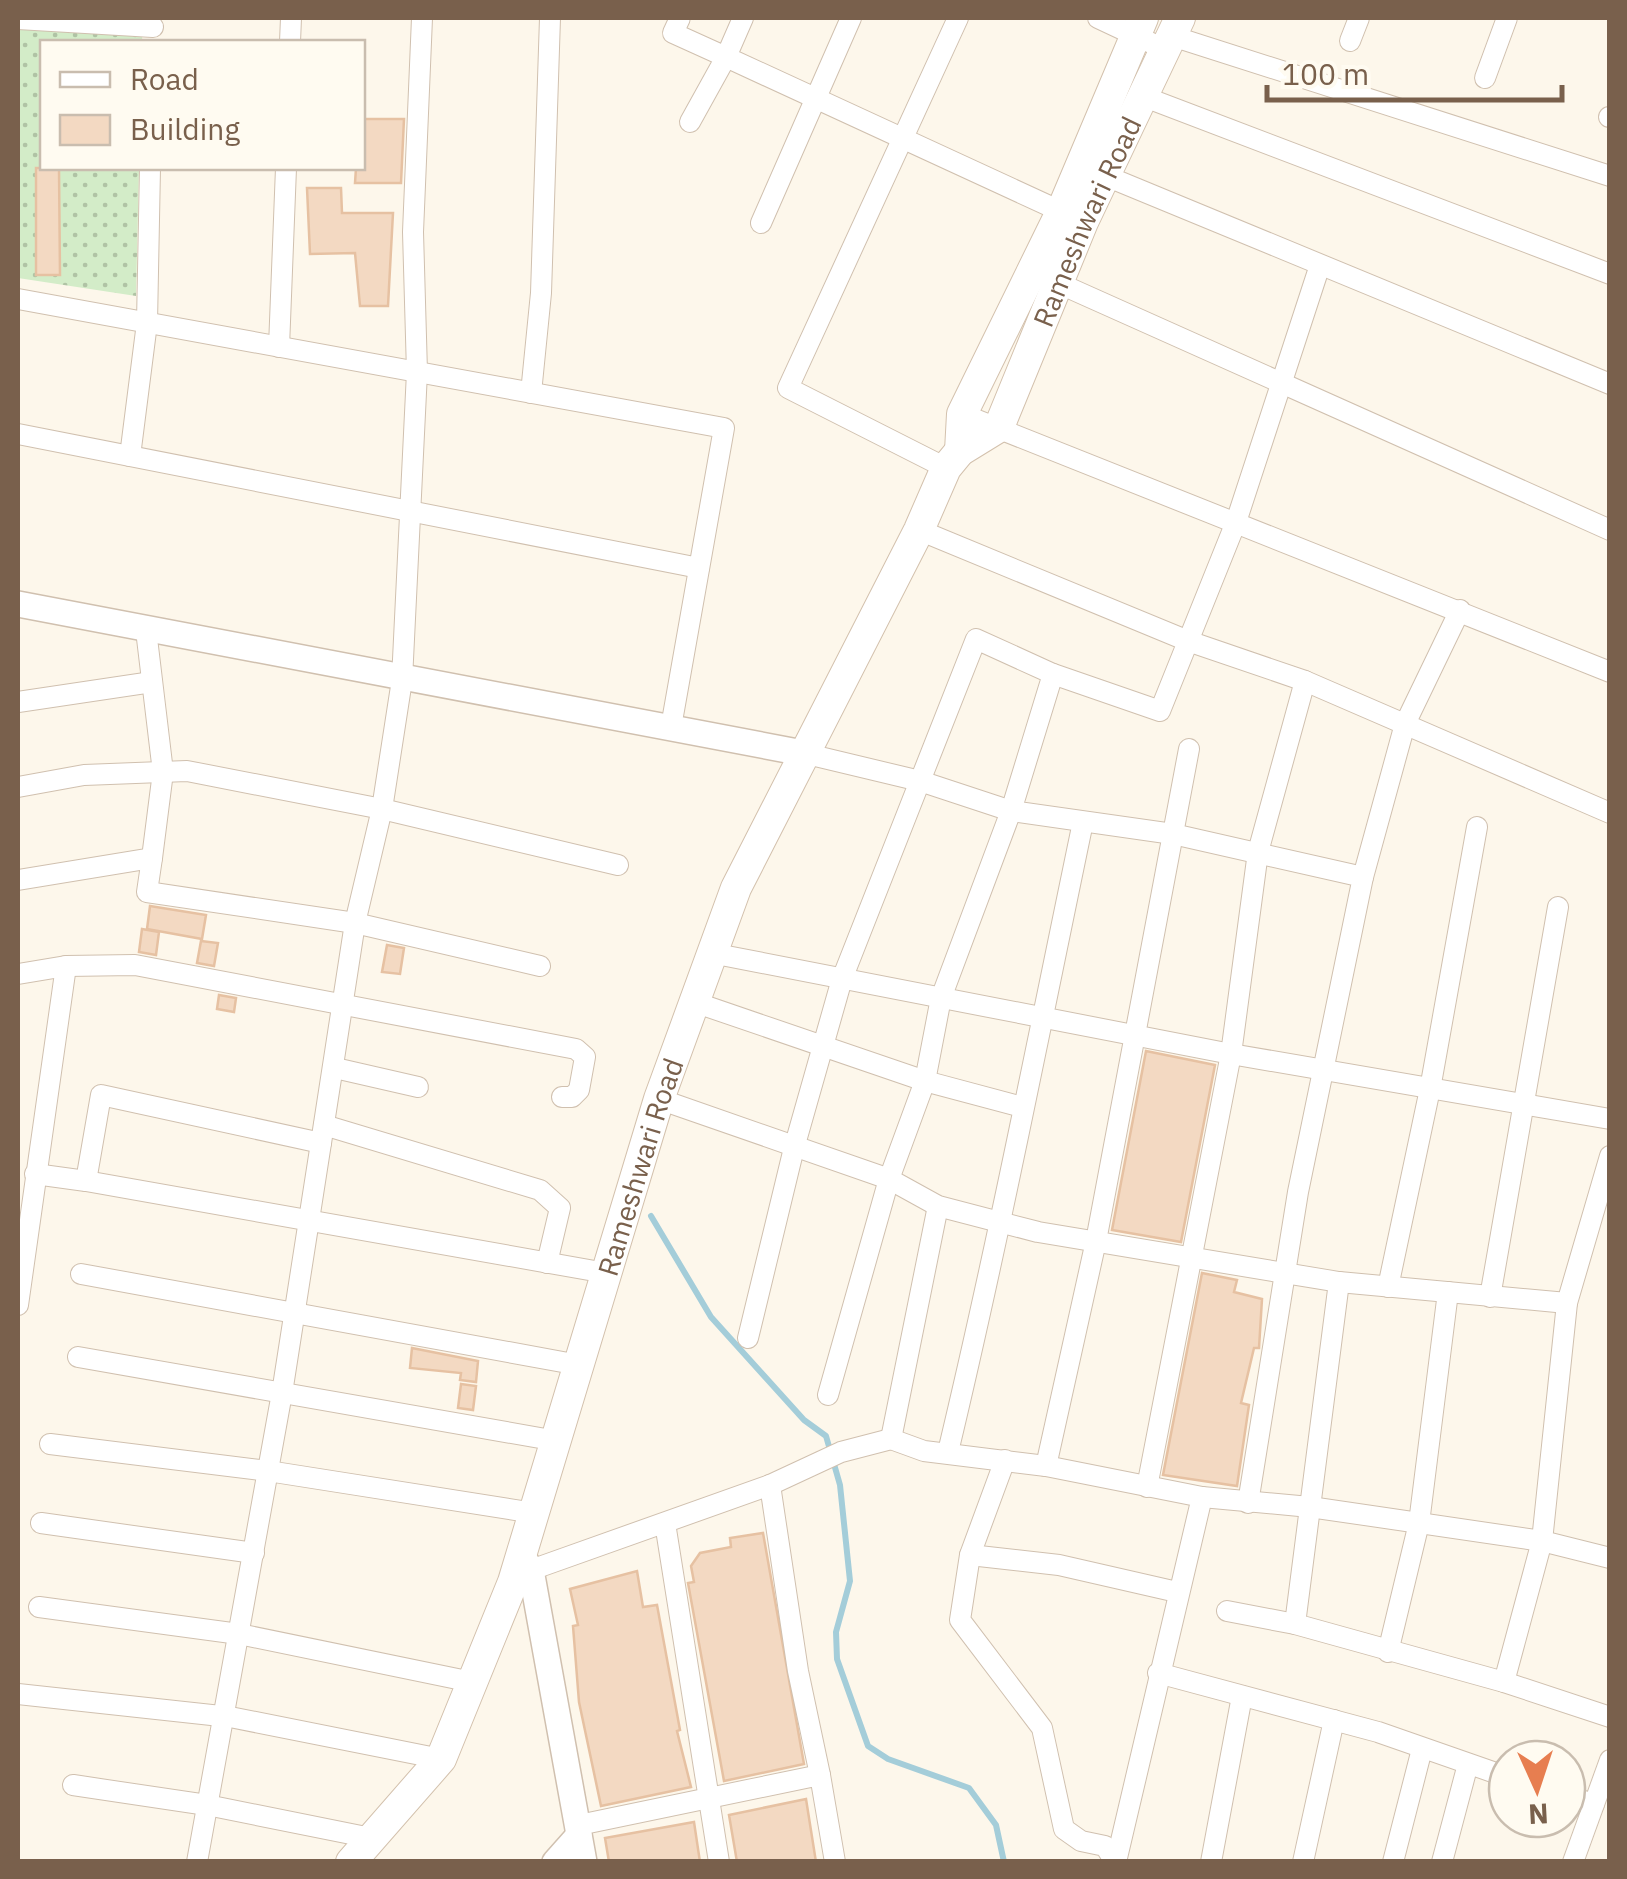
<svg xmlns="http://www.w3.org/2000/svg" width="1627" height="1879" viewBox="0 0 1627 1879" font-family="'IBM Plex Sans',sans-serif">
  <defs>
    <pattern id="grass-dots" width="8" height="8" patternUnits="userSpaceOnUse" patternTransform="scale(2.5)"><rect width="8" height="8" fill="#d3ecc8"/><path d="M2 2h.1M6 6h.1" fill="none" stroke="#b0c3a5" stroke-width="1.8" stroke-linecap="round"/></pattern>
  </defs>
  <rect width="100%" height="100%" fill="#fdf7eb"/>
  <path fill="url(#grass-dots)" d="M 18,18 L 143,18 L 142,42 L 42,42 L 42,168 L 139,168 L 136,296 L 18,278 Z"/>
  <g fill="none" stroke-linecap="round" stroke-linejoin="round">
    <path stroke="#a4cdd9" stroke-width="6" d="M 651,1216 L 711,1317 L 804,1420 L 826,1436 L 840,1485 L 850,1581 L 836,1632 L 837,1659 L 868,1746 L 888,1759 L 969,1788 L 996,1825 L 1004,1862"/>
  </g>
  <g fill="#f3d9c2" stroke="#e6c1a2" stroke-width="2.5">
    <path d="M 362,119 L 404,119 L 401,183 L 355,183 L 356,168 L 362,168 Z"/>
    <path d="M 36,168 L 59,168 L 60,275 L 36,275 Z"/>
    <path d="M 307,188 L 341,188 L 342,213 L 393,213 L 388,306 L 360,306 L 355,253 L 310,254 Z"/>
    <path d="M 150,906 L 206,915 L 202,939 L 147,929 Z"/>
    <path d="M 142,929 L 159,932 L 156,955 L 139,952 Z"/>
    <path d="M 201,941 L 218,943 L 214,966 L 197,963 Z"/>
    <path d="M 387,945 L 404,948 L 400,974 L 382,972 Z"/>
    <path d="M 219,995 L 236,998 L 234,1012 L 217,1009 Z"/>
    <path d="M 1146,1051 L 1215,1065 L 1181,1242 L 1112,1230 Z"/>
    <path d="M 1202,1273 L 1237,1280 L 1234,1292 L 1262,1299 L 1259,1348 L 1254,1348 L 1241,1403 L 1249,1405 L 1237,1486 L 1163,1475 Z"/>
    <path d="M 412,1348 L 478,1361 L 476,1382 L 460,1380 L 461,1373 L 410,1368 Z"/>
    <path d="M 461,1384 L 476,1386 L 473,1410 L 458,1408 Z"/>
    <path d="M 763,1533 L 804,1764 L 724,1781 L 688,1583 L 694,1582 L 691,1566 L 700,1553 L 731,1547 L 730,1538 Z"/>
    <path d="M 637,1571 L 643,1607 L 657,1605 L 680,1730 L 677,1731 L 691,1787 L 601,1806 L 579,1702 L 573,1626 L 578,1625 L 570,1589 Z"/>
    <path d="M 806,1799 L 816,1862 L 737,1862 L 729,1815 Z"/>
    <path d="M 694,1822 L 700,1862 L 609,1862 L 605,1838 Z"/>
  </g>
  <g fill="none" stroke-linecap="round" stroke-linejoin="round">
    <defs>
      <g id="minor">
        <path d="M 680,18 L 673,33 L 726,57 L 690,122"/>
        <path d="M 743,18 L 726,57 L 1071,216"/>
        <path d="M 1098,18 L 1164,49"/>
        <path d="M 18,19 L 153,27"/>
        <path d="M 1172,36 L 1610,176"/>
        <path d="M 1350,41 L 1359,18"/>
        <path d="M 290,42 L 291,18"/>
        <path d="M 1485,78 L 1507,18"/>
        <path d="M 1142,96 L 1610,274"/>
        <path d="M 1609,117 L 1610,117"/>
        <path d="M 1106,176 L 1610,384"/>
        <path d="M 761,223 L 851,18"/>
        <path d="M 1058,283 L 1610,530"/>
        <path d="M 18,299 L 724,428 L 671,727"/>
        <path d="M 279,347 L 286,168"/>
        <path d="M 531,393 L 541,293 L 550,18"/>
        <path d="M 962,414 L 1610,672"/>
        <path d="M 18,434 L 699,568"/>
        <path d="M 130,456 L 147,323 L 150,168"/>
        <path d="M 946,468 L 788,388 L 958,18"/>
        <path d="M 919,530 L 1188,641 L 1305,681 L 1610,813"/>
        <path d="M 1053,674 L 1160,711 L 1236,522 L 1320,265"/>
        <path d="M 18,702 L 152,682"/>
        <path d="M 803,753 L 920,781 L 976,639 L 1053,674 L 1011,811 L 1173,834 L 1363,877 L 1298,1192 L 1248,1503"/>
        <path d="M 18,787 L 84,775 L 187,771 L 382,809 L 618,865"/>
        <path d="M 152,858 L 147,892 L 355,923 L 540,966"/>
        <path d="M 1363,877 L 1405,724 L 1460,610"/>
        <path d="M 18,880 L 152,858 L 163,772 L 146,630"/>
        <path d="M 711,953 L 1231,1054 L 1610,1119"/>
        <path d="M 66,966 L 135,965 L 576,1049 L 585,1057 L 579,1090 L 572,1097 L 562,1097"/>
        <path d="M 18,974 L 66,966 L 18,1305"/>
        <path d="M 691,1001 L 925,1081 L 1022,1107"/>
        <path d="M 335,1068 L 418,1087"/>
        <path d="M 659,1099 L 889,1179 L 938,1206 L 1038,1232 L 1339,1282 L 1567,1303"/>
        <path d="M 324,1125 L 540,1190 L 560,1208 L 547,1263"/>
        <path d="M 35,1174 L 86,1181 L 101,1095 L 321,1143 L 355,923 L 382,809 L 402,680 L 417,372 L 413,232 L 422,18"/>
        <path d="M 86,1181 L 606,1273"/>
        <path d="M 81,1274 L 579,1365"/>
        <path d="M 1339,1282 L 1295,1624 L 1504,1682 L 1610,1717"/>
        <path d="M 1388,1287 L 1430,1089 L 1477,827"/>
        <path d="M 1490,1297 L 1558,907"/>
        <path d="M 748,1338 L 794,1148 L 842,979 L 920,781 L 1011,811 L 941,998 L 925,1081 L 889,1179 L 828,1395"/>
        <path d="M 78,1357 L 557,1441"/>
        <path d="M 891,1439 L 938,1206"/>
        <path d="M 50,1444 L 268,1471 L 534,1513"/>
        <path d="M 948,1452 C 998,1243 1039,1033 1083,822"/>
        <path d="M 1005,1460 L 970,1555 L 960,1620 L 1042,1728 L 1064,1829 L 1081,1841 L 1105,1846 L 1115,1862"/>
        <path d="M 1046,1466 L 1096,1241 L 1189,749"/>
        <path d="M 770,1485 L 798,1671 L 820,1775"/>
        <path d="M 1147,1487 L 1231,1054 L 1258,852 L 1305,681"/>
        <path d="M 41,1523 L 254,1553"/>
        <path d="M 665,1523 L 719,1862"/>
        <path d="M 970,1555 L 1059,1565 L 1177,1592"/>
        <path d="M 531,1570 L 770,1485 L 841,1452 L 891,1439 L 924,1451 L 1046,1466 L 1202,1497 L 1310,1507 L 1542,1541 L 1610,1558"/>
        <path d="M 39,1607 L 239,1634 L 472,1682"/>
        <path d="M 1227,1611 L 1295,1624"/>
        <path d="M 1388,1652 L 1419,1523 L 1448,1292"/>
        <path d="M 1158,1673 L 1378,1732 L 1507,1777"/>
        <path d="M 1504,1682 L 1542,1541 L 1567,1303 L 1610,1156"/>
        <path d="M 18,1694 L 230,1717 L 441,1759"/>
        <path d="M 73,1785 L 207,1805 L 371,1838"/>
        <path d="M 1567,1796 L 1594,1804"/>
        <path d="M 579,1825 L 820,1775 L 835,1862"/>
        <path d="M 197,1862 L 282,1393 L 321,1143"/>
        <path d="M 1116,1862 L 1202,1497"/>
        <path d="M 1211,1862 L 1242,1696"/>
        <path d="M 1303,1862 L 1334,1720"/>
        <path d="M 1393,1862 L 1422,1749"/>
        <path d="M 1442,1862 L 1468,1764"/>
        <path d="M 1573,1862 L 1610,1760"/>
      </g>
      <g id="tertiary">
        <path d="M 18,604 L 803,753"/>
        <path d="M 522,1555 L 531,1570 L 584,1862"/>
        <path d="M 555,1862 L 579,1835"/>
      </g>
      <g id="secondary">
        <path d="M 960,451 L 962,414 L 1061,212 L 1143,18"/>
        <path id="s1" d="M 351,1862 L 441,1759 L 513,1582 L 659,1099 L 736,888 L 919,530 L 946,468 L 960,451 L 999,427 L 1083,222 L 1180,18"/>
      </g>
    </defs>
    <use href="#minor" stroke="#d0c0af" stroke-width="22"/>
    <use href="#tertiary" stroke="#d0c0af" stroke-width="28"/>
    <use href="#secondary" stroke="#d3c1ad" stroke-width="32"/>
    <use href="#minor" stroke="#fff" stroke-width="20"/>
    <use href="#tertiary" stroke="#fff" stroke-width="25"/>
    <use href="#secondary" stroke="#fff" stroke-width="30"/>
  </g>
  <g text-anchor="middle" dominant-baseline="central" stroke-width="8" stroke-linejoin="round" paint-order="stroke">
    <g font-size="28" fill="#79604c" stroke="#fffbf1">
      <text stroke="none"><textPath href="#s1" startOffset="1818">Rameshwari Road</textPath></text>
      <text stroke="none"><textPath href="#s1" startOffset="762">Rameshwari Road</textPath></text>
    </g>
  </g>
  <rect width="1627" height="1879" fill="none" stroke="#79604c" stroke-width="40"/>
  <rect x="40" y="40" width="325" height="130" fill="#fffbf1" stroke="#c9bdaf" stroke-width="2.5"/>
  <rect x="60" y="72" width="50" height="15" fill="#ffffff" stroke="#c9bdaf" stroke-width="2.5"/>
  <text x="130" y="90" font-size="30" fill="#79604c">Road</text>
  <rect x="60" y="115" width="50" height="30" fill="#f3d9c2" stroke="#c9bdaf" stroke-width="2.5"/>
  <text x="130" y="140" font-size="30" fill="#79604c">Building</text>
  <g transform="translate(1537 1789) rotate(177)"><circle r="48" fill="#fffbf1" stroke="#c9bdaf" stroke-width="2.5"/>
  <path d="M0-8L18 38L0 25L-18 38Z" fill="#e77e50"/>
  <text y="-15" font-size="28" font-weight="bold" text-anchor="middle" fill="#79604c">N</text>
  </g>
  <path d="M1267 85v15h295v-15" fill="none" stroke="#79604c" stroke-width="5"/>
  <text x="1282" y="85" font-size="30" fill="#79604c" stroke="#fffbf1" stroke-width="8" paint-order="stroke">100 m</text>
</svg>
